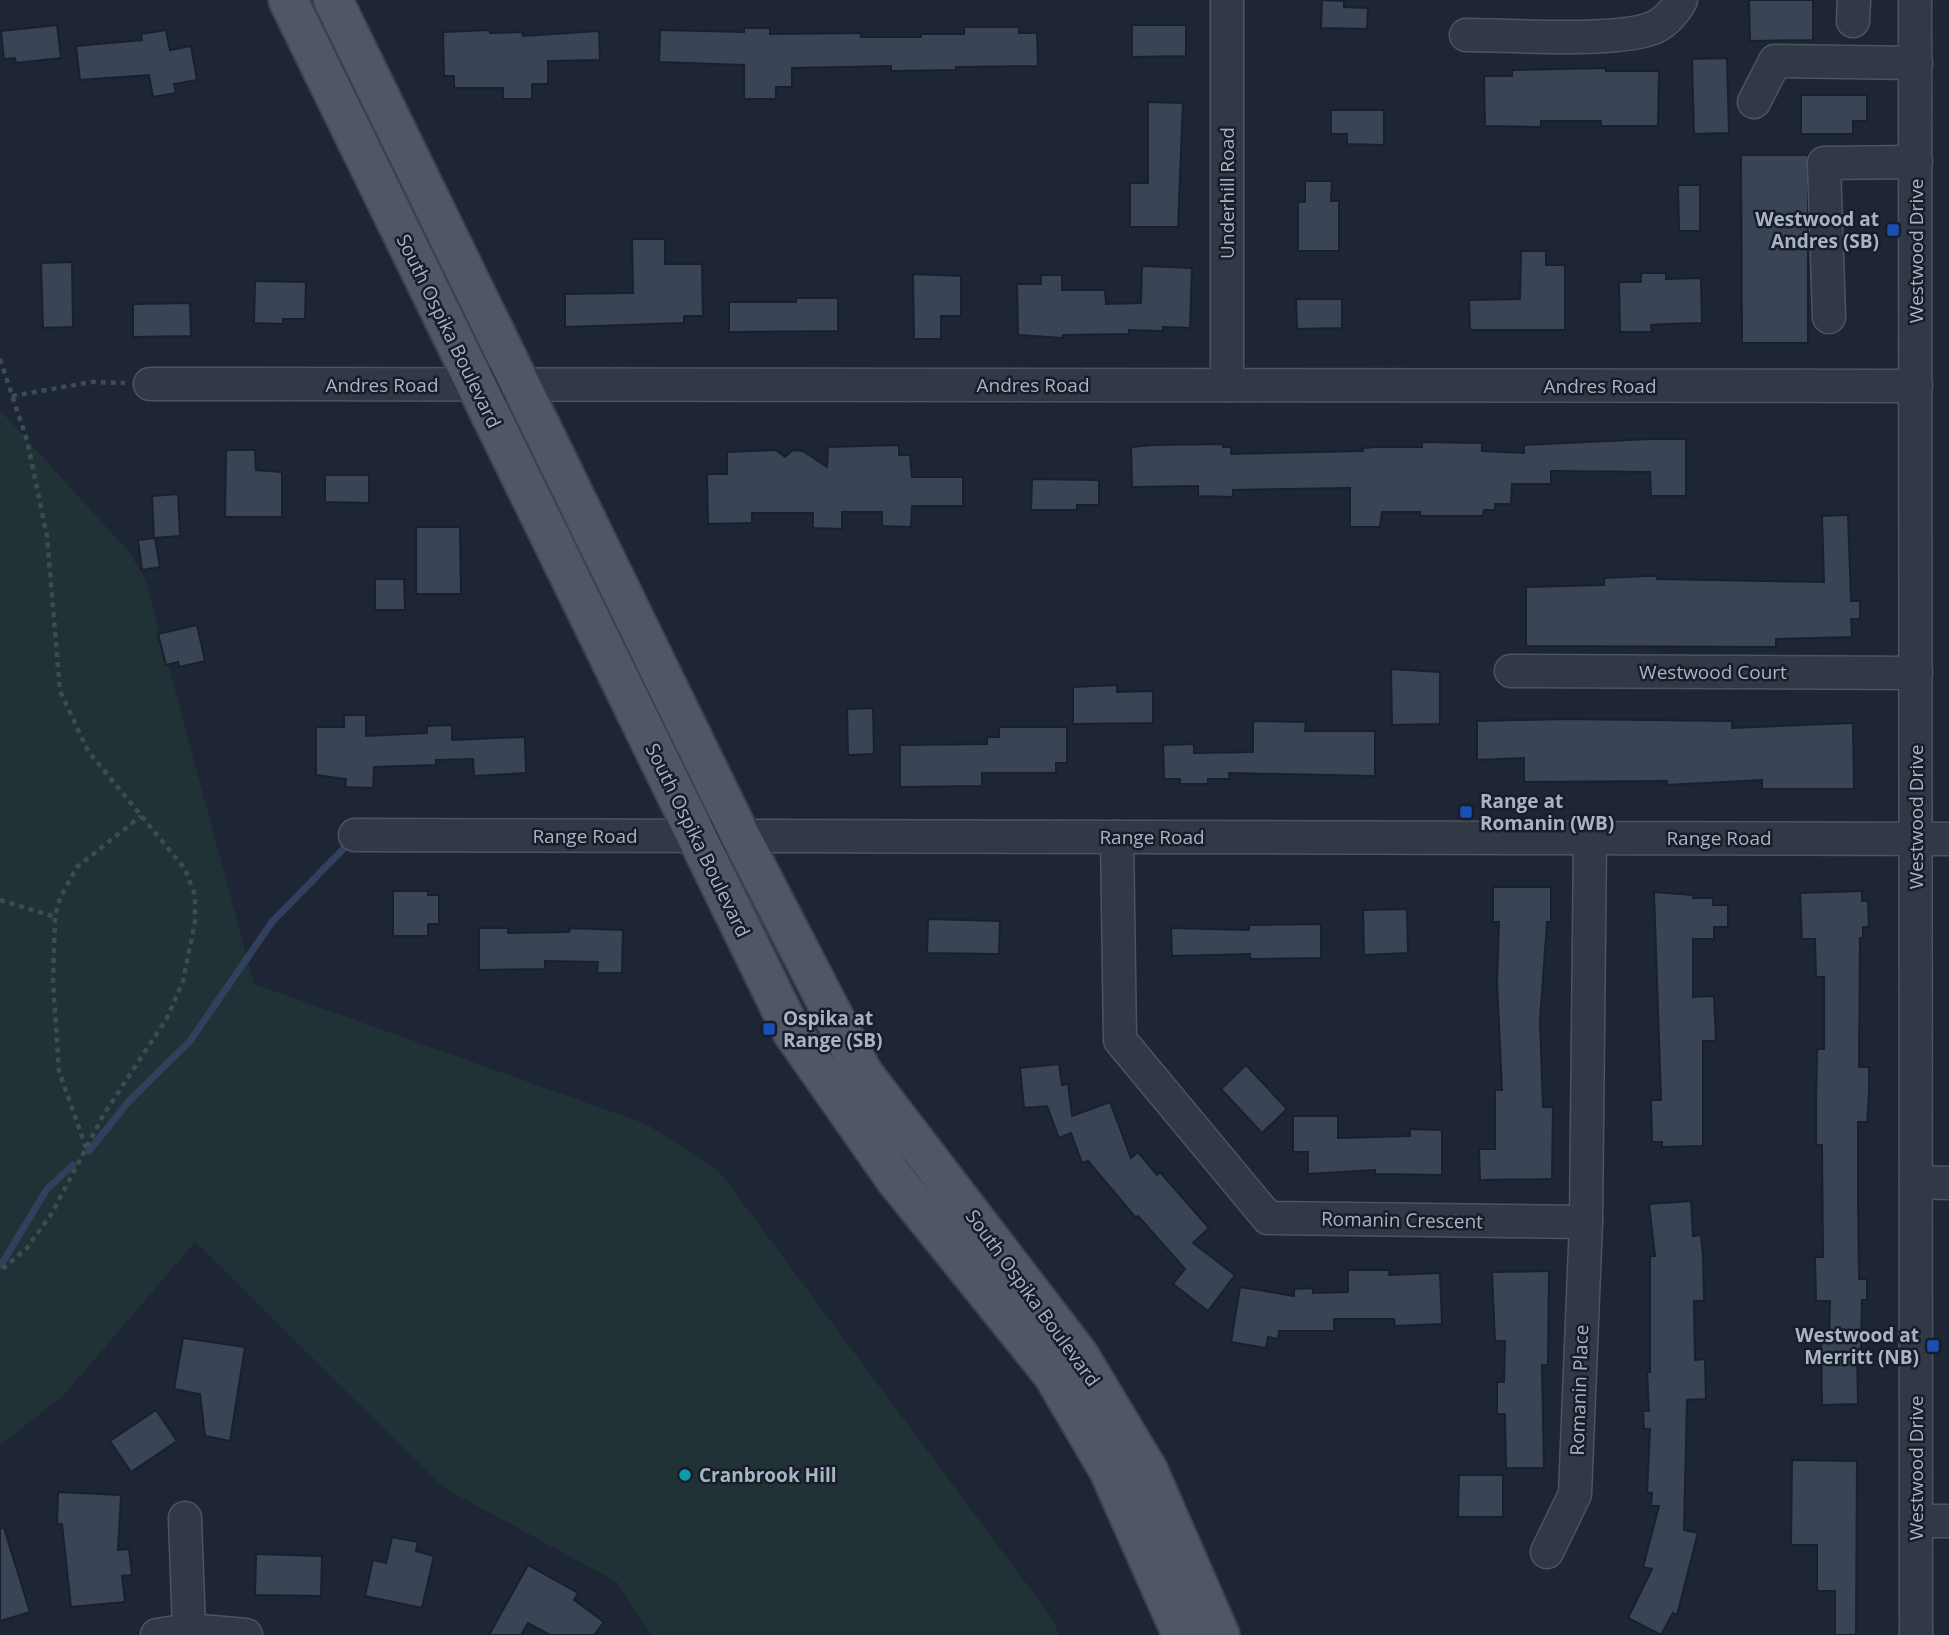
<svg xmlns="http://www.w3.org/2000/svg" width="1949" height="1635" viewBox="0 0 1949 1635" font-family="'Open Sans',sans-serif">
  <rect width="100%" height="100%" fill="#1e2635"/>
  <path fill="#203236" d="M 0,410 L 128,551 L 145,578 L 254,984 L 646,1124 L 718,1170 L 1052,1618 L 1059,1635 L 651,1635 L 617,1582 L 444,1488 L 195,1242 L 63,1396 L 0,1445 Z"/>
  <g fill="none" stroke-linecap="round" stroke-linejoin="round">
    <g stroke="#30405d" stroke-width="7">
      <path d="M 89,1151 L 129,1101 L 190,1041 L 272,922 L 352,840"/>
      <path d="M 1,1265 L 47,1189 L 73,1165"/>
    </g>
  </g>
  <g fill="#394456" stroke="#19202c" stroke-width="2">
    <path d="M 1322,0 L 1344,1 L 1344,7 L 1368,8 L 1367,29 L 1321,28 Z"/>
    <path d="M 1749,0 L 1813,0 L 1813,40 L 1750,41 Z"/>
    <path d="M 57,25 L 61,58 L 16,63 L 15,58 L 4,59 L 1,31 Z"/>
    <path d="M 1132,25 L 1186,25 L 1186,56 L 1132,57 Z"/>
    <path d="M 964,27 L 1019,27 L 1019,33 L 1037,33 L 1038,66 L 956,67 L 956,70 L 891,71 L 891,66 L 792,68 L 792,87 L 776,87 L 776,99 L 744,99 L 744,65 L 659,62 L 660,30 L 744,32 L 744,28 L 770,28 L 770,34 L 861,33 L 861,37 L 921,37 L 921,34 L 964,34 Z"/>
    <path d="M 166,30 L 170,50 L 191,46 L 197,80 L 174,84 L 176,93 L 153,97 L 149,75 L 80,80 L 76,46 L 142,40 L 141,34 Z"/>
    <path d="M 490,30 L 490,33 L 522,32 L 523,36 L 599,31 L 600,60 L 548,61 L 548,84 L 532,84 L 532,99 L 503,99 L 503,88 L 454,88 L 454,76 L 444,76 L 443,32 Z"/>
    <path d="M 1727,58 L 1729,133 L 1694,134 L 1692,59 Z"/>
    <path d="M 1606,68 L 1606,71 L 1659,71 L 1658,126 L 1601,126 L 1601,121 L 1541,121 L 1541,127 L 1485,126 L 1484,76 L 1512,76 L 1512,70 Z"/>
    <path d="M 1801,95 L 1867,95 L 1867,121 L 1853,121 L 1853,134 L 1801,134 Z"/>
    <path d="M 1148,102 L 1183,103 L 1178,227 L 1130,227 L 1130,183 L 1148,183 Z"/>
    <path d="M 1331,110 L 1384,110 L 1384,145 L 1347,144 L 1347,134 L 1331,134 Z"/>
    <path d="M 1741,155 L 1808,155 L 1808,343 L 1742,343 Z"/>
    <path d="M 1305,181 L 1332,181 L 1331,201 L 1339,201 L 1339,251 L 1298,251 L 1298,202 L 1305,202 Z"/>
    <path d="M 1678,185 L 1700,185 L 1700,231 L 1679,231 Z"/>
    <path d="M 632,239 L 665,239 L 665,264 L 702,264 L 703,316 L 684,316 L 684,323 L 565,327 L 565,294 L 633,293 Z"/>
    <path d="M 1521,251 L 1546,251 L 1546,265 L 1565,265 L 1565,330 L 1470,330 L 1469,300 L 1520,299 Z"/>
    <path d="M 72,262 L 73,327 L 43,328 L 41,263 Z"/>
    <path d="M 1142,266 L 1192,268 L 1190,328 L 1163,327 L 1163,331 L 1129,330 L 1129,334 L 1063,335 L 1063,338 L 1018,335 L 1017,284 L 1041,284 L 1041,275 L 1062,275 L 1062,290 L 1105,290 L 1106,304 L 1141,303 Z"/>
    <path d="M 1641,273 L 1666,273 L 1666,279 L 1701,278 L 1702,323 L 1666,324 L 1651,325 L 1652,332 L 1620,332 L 1619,282 L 1641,282 Z"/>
    <path d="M 913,274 L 961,276 L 961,316 L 941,316 L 941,339 L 914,339 Z"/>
    <path d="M 255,281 L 306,282 L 305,319 L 283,319 L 283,324 L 254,323 Z"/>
    <path d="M 796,298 L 838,298 L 838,331 L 729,332 L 729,302 L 796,302 Z"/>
    <path d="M 1296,299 L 1342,299 L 1342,328 L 1297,329 Z"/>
    <path d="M 190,303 L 191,336 L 133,337 L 133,304 Z"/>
    <path d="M 1650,439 L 1686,439 L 1686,496 L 1651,496 L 1650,472 L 1551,471 L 1551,484 L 1512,484 L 1511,504 L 1495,504 L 1495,510 L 1484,510 L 1483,516 L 1420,516 L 1420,512 L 1382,512 L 1380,527 L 1350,527 L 1350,488 L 1233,490 L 1233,497 L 1198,496 L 1198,486 L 1132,487 L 1131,447 L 1154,445 L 1223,444 L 1223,447 L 1231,447 L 1231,454 L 1363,451 L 1363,448 L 1375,447 L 1422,447 L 1422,442 L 1482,443 L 1482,451 L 1524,453 L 1524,445 Z"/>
    <path d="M 899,445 L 899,455 L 910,455 L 912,477 L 963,477 L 963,506 L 912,506 L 911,527 L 882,526 L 882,512 L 842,512 L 842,529 L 813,528 L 813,513 L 752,513 L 752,523 L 708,524 L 707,474 L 727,474 L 727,452 L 776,450 L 785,457 L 793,450 L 803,451 L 827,467 L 828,447 Z"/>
    <path d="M 226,450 L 255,450 L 256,470 L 282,472 L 282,517 L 225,517 Z"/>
    <path d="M 325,475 L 369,475 L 369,503 L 325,502 Z"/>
    <path d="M 1032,479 L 1099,480 L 1099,505 L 1077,505 L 1077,510 L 1031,510 Z"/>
    <path d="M 178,494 L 180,536 L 154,538 L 152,496 Z"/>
    <path d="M 1848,515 L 1851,601 L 1860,601 L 1860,619 L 1851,619 L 1852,637 L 1776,639 L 1776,647 L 1526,646 L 1526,587 L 1604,585 L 1604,578 L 1647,576 L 1657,576 L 1657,579 L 1824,582 L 1822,516 Z"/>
    <path d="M 416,527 L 460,527 L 461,594 L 416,594 Z"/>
    <path d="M 155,538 L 160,567 L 142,570 L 138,540 Z"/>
    <path d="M 375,579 L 404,579 L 405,610 L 375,610 Z"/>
    <path d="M 197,625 L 205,661 L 179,667 L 178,662 L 166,665 L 158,634 Z"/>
    <path d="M 1391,669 L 1440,672 L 1440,724 L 1392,725 Z"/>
    <path d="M 1117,685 L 1117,692 L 1153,691 L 1153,723 L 1073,724 L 1073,687 Z"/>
    <path d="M 873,708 L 874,754 L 848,755 L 847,709 Z"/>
    <path d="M 344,715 L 366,715 L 366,736 L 427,733 L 427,726 L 452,725 L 452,740 L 525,737 L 526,773 L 474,776 L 473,759 L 436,760 L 436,765 L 374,767 L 373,788 L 345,787 L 346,779 L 316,775 L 316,727 L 344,727 Z"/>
    <path d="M 1564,719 L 1732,721 L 1732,728 L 1853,723 L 1854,789 L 1762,789 L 1762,780 L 1667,785 L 1667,781 L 1524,782 L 1524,758 L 1477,760 L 1477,721 Z"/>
    <path d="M 1253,721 L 1306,722 L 1305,731 L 1375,731 L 1375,776 L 1229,773 L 1230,779 L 1208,779 L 1208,784 L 1180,784 L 1180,779 L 1164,779 L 1163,745 L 1194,744 L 1194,753 L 1253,752 Z"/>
    <path d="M 999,727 L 1067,727 L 1067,763 L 1056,763 L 1056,773 L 982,773 L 982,786 L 900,787 L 900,745 L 987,744 L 987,737 L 999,737 Z"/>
    <path d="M 1493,887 L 1551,887 L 1551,922 L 1547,922 L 1540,1022 L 1543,1107 L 1553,1107 L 1552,1179 L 1480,1180 L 1479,1149 L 1495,1149 L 1495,1090 L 1502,1090 L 1497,982 L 1499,922 L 1493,922 Z"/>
    <path d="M 393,891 L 428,891 L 428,895 L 439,895 L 439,924 L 428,924 L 428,936 L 393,936 Z"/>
    <path d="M 1862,891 L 1862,901 L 1868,901 L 1869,927 L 1863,927 L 1863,938 L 1860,938 L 1859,1067 L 1869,1067 L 1869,1093 L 1867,1122 L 1858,1122 L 1858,1198 L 1859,1279 L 1867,1279 L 1867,1300 L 1862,1300 L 1861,1351 L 1857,1351 L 1858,1404 L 1822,1405 L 1821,1337 L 1829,1337 L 1830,1301 L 1816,1301 L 1815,1257 L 1823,1257 L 1822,1145 L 1816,1145 L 1816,1104 L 1817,1049 L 1824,1049 L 1824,977 L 1816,977 L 1815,939 L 1802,939 L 1800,893 Z"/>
    <path d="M 1654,892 L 1693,895 L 1693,898 L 1713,898 L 1713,905 L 1728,905 L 1728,927 L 1714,927 L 1714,939 L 1693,939 L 1693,997 L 1714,996 L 1716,1041 L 1703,1041 L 1703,1146 L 1662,1147 L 1662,1142 L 1652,1142 L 1651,1100 L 1661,1100 Z"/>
    <path d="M 1407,909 L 1408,953 L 1364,955 L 1363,910 Z"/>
    <path d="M 928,919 L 1000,921 L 999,954 L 927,953 Z"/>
    <path d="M 1321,924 L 1321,958 L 1250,959 L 1250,954 L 1172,956 L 1171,928 L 1249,930 L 1249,925 Z"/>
    <path d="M 479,928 L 508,928 L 508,933 L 569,932 L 570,928 L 623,930 L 622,973 L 597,973 L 598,962 L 545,961 L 545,969 L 479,970 Z"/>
    <path d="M 1059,1064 L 1062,1085 L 1068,1084 L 1072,1116 L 1110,1102 L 1131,1158 L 1138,1152 L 1157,1175 L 1160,1172 L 1209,1228 L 1193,1243 L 1235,1275 L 1208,1311 L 1173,1284 L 1185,1269 L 1138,1216 L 1136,1218 L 1088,1161 L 1082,1163 L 1071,1133 L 1059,1138 L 1047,1106 L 1024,1108 L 1020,1068 Z"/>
    <path d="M 1246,1065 L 1287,1109 L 1262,1133 L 1221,1089 Z"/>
    <path d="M 1293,1116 L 1338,1116 L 1338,1138 L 1410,1136 L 1410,1129 L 1442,1130 L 1442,1175 L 1375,1174 L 1375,1170 L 1308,1174 L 1308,1152 L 1293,1152 Z"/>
    <path d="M 1691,1201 L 1693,1236 L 1701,1235 L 1703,1255 L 1704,1301 L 1694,1301 L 1695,1360 L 1705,1359 L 1706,1399 L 1687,1400 L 1684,1530 L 1698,1533 L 1677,1615 L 1673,1613 L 1661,1635 L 1628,1618 L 1652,1569 L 1643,1567 L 1659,1506 L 1651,1506 L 1652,1493 L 1647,1492 L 1650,1429 L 1644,1429 L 1643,1411 L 1649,1411 L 1647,1372 L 1650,1372 L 1650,1256 L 1655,1256 L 1649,1204 Z"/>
    <path d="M 1348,1270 L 1389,1270 L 1389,1275 L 1440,1273 L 1442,1324 L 1395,1326 L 1394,1319 L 1334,1319 L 1334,1331 L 1279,1331 L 1278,1339 L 1268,1337 L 1266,1348 L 1231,1342 L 1240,1287 L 1294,1296 L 1294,1289 L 1313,1288 L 1313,1293 L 1348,1292 Z"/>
    <path d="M 1549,1271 L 1548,1365 L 1542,1365 L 1544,1468 L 1506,1468 L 1505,1414 L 1497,1414 L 1497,1382 L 1504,1382 L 1505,1341 L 1495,1341 L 1492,1272 Z"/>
    <path d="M 183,1338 L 245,1347 L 230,1441 L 205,1436 L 200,1394 L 174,1389 Z"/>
    <path d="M 156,1410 L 177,1441 L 131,1472 L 110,1441 Z"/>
    <path d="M 1792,1460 L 1857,1461 L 1856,1635 L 1835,1635 L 1835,1591 L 1817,1591 L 1817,1545 L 1791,1545 Z"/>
    <path d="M 1459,1475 L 1503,1475 L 1503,1517 L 1458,1517 Z"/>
    <path d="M 58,1492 L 121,1495 L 118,1550 L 129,1549 L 132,1575 L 122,1576 L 125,1602 L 71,1607 L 62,1524 L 57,1524 Z"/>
    <path d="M 0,1528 L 4,1528 L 30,1612 L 0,1621 Z"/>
    <path d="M 392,1537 L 418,1542 L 416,1551 L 434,1556 L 422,1608 L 365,1596 L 373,1560 L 386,1563 Z"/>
    <path d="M 256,1554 L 322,1556 L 321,1596 L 255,1595 Z"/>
    <path d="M 528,1565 L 578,1593 L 574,1600 L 604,1622 L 594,1635 L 550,1635 L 528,1623 L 521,1635 L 489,1635 Z"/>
  </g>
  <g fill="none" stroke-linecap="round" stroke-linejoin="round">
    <defs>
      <g id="minor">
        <path d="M 1915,0 L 1916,1635"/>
        <path d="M 1853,21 L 1854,0"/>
        <path d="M 1466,35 C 1508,35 1622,43 1655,27 C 1666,22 1676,10 1681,0"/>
        <path d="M 1754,102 L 1775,61 L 1916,63"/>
        <path d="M 1829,317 L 1824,163 L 1916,162"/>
        <path d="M 150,384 L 1916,386"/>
        <path d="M 1227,385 L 1227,0"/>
        <path d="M 1511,671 L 1916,673"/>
        <path d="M 355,835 L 1949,839"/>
        <path d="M 1117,837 L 1120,1040 L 1268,1218 L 1586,1222"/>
        <path d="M 1916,1182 L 1949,1183"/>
        <path d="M 185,1518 L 189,1630"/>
        <path d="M 1916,1521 L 1949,1521"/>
        <path d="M 1547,1552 L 1575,1494 L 1586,1222 L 1590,838"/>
        <path d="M 157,1635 L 189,1630 L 246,1635"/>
      </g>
      <g id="major">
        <path d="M 288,0 L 792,1032 L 895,1179 L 1053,1375 L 1109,1471 L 1182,1635"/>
        <path d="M 333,0 L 741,837 L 863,1073 L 1079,1355 L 1148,1470 L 1220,1635"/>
      </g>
    </defs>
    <use href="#minor" stroke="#4c5361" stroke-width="35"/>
    <use href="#major" stroke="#3a424f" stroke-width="42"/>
    <g stroke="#3a4e51" stroke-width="4.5" stroke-dasharray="5 5" stroke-linecap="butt">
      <path d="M 0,359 L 27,440 L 47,536 L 60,691 L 88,751 L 185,869 L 195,895 L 195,922 L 183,981 L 167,1018 L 104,1114 L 52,1213 L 27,1248 L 0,1271"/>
      <path d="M 12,396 L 92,382 L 125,383"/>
      <path d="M 0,900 L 55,917"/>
      <path d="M 86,1148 L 59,1071 L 53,981 L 55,917 L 60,898 L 77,867 L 141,816"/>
    </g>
    <use href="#minor" stroke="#313846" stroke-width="32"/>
    <use href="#major" stroke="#4f5766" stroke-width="38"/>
  </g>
  <g fill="#1a4fb4" stroke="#171e2a" stroke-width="2.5">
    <rect x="1886" y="223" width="14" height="14" rx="3.5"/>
    <rect x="1459" y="805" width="14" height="14" rx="3.5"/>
    <rect x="762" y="1022" width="14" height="14" rx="3.5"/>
    <rect x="1926" y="1339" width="14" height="14" rx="3.5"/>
  </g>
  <circle fill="#0f9aa8" stroke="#171e2a" stroke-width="2.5" cx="685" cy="1475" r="7"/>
  <g text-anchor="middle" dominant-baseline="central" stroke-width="5" stroke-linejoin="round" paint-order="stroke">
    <g font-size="19" fill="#aab3c3" stroke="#171e2a">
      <text transform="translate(1227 193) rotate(-90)">Underhill Road</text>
      <text transform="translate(1916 251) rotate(-90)">Westwood Drive</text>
      <text transform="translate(449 331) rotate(64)">South Ospika Boulevard</text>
      <text x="382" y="385">Andres Road</text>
      <text x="1033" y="385">Andres Road</text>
      <text x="1600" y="386">Andres Road</text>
      <text x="1713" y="672">Westwood Court</text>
      <text transform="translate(1916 817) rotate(-90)">Westwood Drive</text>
      <text x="585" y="836">Range Road</text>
      <text x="1152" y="837">Range Road</text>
      <text x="1719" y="838">Range Road</text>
      <text transform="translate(698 840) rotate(64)">South Ospika Boulevard</text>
      <text transform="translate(1402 1220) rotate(1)">Romanin Crescent</text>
      <text transform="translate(1033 1298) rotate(54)">South Ospika Boulevard</text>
      <text transform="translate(1579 1390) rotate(-88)">Romanin Place</text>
      <text transform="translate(1916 1468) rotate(-90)">Westwood Drive</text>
    </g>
    <g font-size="19" font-weight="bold" fill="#aab3c3" stroke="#171e2a" text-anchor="start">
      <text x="1879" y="219" text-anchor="end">Westwood at<tspan x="1879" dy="22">Andres (SB)</tspan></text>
      <text x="1480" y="801">Range at<tspan x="1480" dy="22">Romanin (WB)</tspan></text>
      <text x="783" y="1018">Ospika at<tspan x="783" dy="22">Range (SB)</tspan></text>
      <text x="1919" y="1335" text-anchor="end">Westwood at<tspan x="1919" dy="22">Merritt (NB)</tspan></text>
      <text x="699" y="1475">Cranbrook Hill</text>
    </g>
  </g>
</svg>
